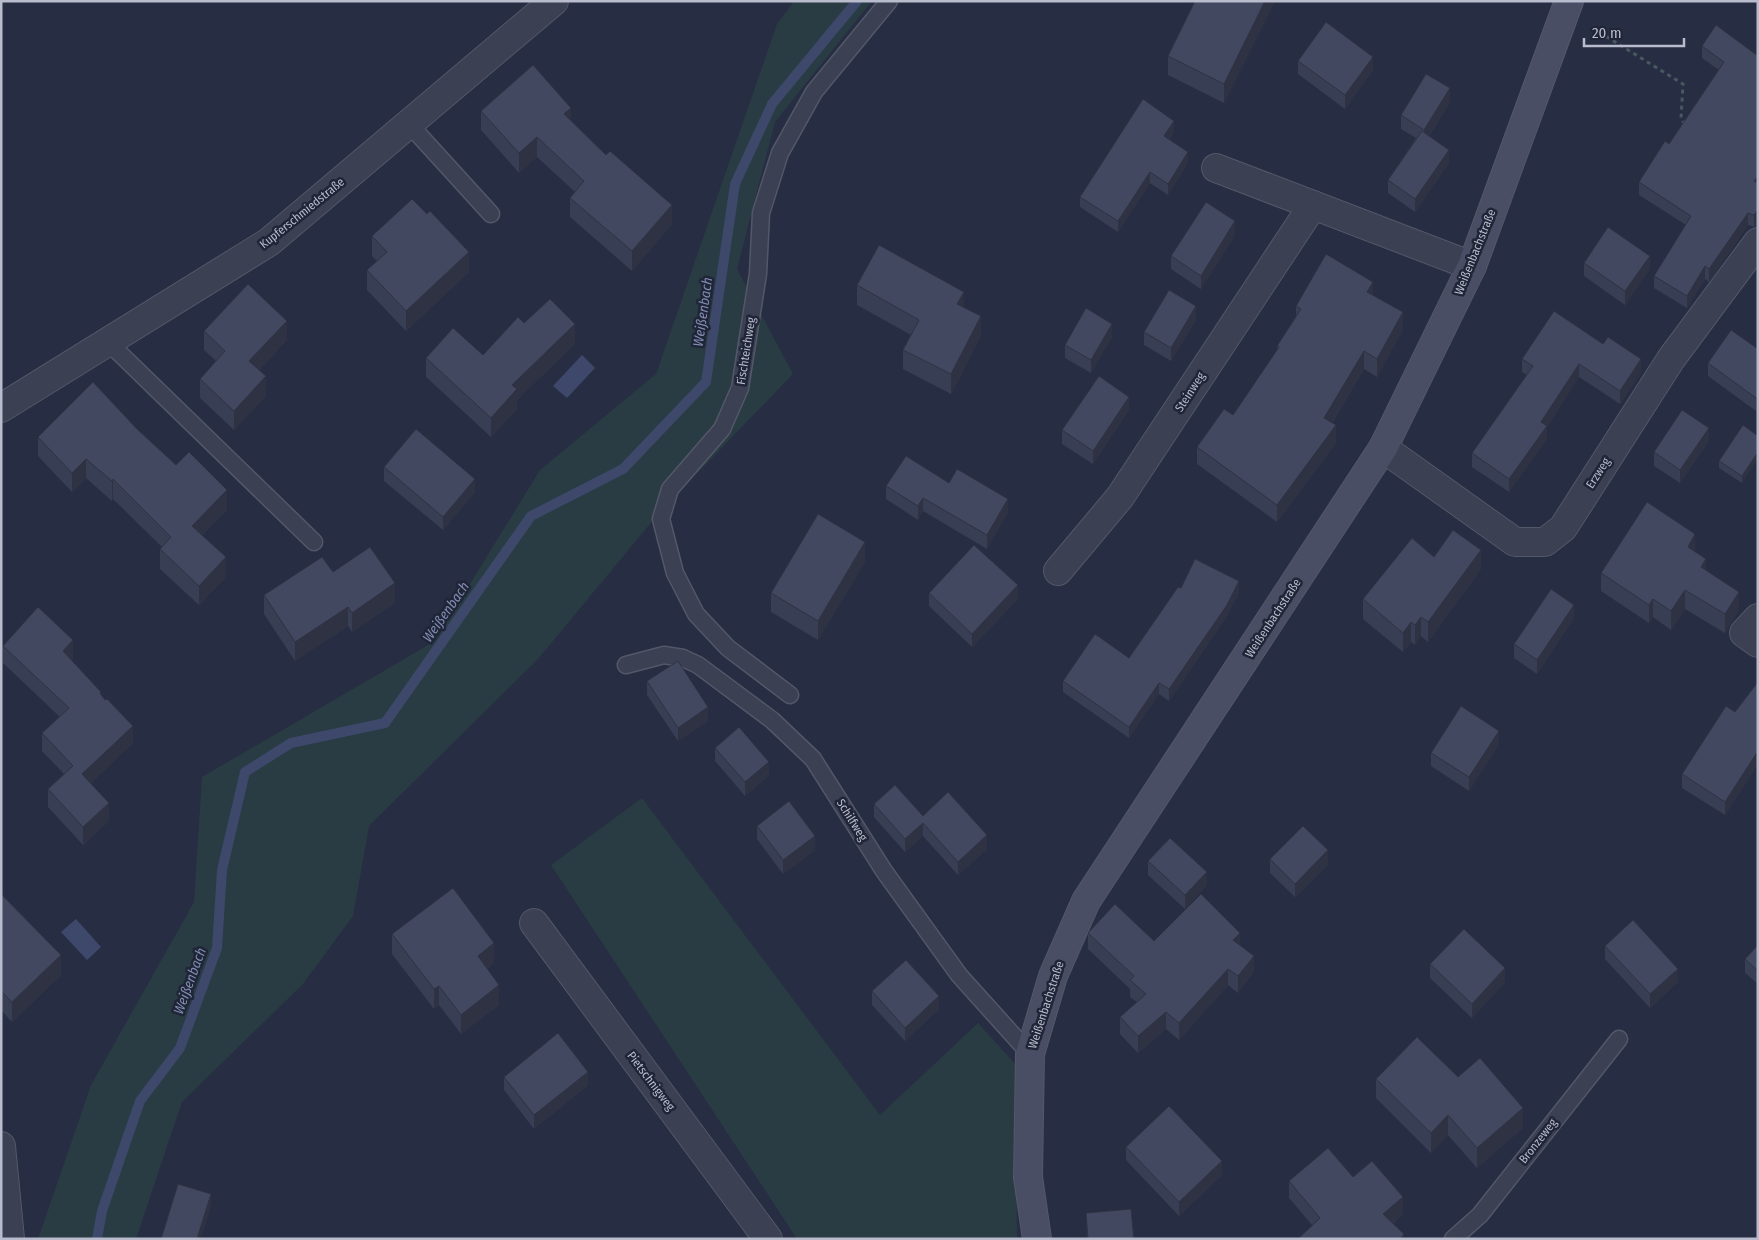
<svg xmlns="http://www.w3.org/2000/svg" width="1759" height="1240" viewBox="0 0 1759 1240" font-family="'Fira Sans Condensed',sans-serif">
  <rect width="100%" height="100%" fill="#272d42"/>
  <g fill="#293b43">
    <path d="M 794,1 L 872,1 L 775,122 L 737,269 L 793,374 L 660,512 L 538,659 L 369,826 L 353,916 L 303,984 L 182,1102 L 136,1239 L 38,1239 L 91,1085 L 194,902 L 202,777 L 435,641 L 540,470 L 656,374 L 777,24 Z"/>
    <path d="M 642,798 L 880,1115 L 978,1023 L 1016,1065 L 1017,1239 L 797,1239 L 551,865 Z"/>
  </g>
  <g fill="#3d486b">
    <path d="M 582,355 L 595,368 L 567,398 L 553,386 Z"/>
    <path d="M 76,919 L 101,947 L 87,960 L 61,932 Z"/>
  </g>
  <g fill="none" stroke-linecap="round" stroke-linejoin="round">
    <path stroke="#3d486b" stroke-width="10" d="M 97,1239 L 102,1211 L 140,1101 L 180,1048 L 217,948 L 222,870 L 245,772 L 291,743 L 385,723 L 531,516 L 623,469 L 706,382 L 735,184 L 772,104 L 857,1"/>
    <defs>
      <g id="service">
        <path d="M 409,124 L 491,214"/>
        <path d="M 108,342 L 314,542"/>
        <path d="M 626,665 L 664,655 L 683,658 L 698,665 L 772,720 L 813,759 L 884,871 L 959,975 L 1030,1054"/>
        <path d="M 790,695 L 728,648 L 696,614 L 675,573 L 661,519 L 670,489 L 722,429 L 740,388 L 758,274 L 761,213 L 780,153 L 814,92 L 889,1"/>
        <path d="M 1453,1239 L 1480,1215 L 1619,1039"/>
      </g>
      <g id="minor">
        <path d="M 1216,168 L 1313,205"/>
        <path d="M 1,408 L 269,242 L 554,1"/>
        <path d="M 1383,448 L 1515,542 L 1545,542 L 1563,528 L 1671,359 L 1758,242"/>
        <path d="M 1058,571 L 1120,497 L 1313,205 L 1472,266"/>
        <path d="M 1758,618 L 1744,633 L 1758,643"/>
        <path d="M 534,923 L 768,1239"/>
        <path d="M 1,1146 L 10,1239"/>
      </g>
      <path id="secondary" d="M 1037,1239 L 1028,1177 L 1030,1054 L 1053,976 L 1086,901 L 1383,448 L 1472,266 L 1569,1"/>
    </defs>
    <use href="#service" stroke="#535869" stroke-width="19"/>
    <use href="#minor" stroke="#535869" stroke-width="30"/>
    <use href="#secondary" stroke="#535869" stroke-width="30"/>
    <path stroke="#475860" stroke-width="3" stroke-dasharray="4 4" stroke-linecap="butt" d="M 1592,29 L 1599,32 L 1683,84 L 1681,118 L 1685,125"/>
    <use href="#service" stroke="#3b4052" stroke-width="16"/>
    <use href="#minor" stroke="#3b4052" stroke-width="28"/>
    <use href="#secondary" stroke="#494e65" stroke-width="28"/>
  </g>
  <g fill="#383e53">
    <path d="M 1274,1 L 1274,3 L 1224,103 L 1168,75 L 1168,56 Z"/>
    <path d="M 1702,46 L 1758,56 L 1758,223 L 1754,227 L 1748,225 L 1709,282 L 1705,279 L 1687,308 L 1654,288 L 1654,276 L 1686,225 L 1639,195 L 1639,182 L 1669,144 L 1719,70 L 1702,58 Z"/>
    <path d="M 1298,61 L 1373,70 L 1345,109 L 1298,74 Z"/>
    <path d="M 1450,102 L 1429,136 L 1449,163 L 1415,212 L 1388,193 L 1388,180 L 1416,138 L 1401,129 L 1401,115 Z"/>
    <path d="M 481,111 L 571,120 L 672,224 L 632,271 L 570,217 L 570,198 L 575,192 L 537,157 L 519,173 L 481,130 Z"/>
    <path d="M 1174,132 L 1169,140 L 1188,163 L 1168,195 L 1150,183 L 1118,232 L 1080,207 L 1080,197 Z"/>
    <path d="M 1235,235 L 1201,289 L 1171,269 L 1171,256 Z"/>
    <path d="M 372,236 L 469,272 L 406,331 L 367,290 L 367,270 L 377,261 L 372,256 Z"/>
    <path d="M 1584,263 L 1650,269 L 1625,305 L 1584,276 Z"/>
    <path d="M 857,285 L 964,307 L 981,336 L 951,394 L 903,369 L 903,350 L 911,335 L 857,305 Z"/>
    <path d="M 1373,295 L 1403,330 L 1377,377 L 1364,369 L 1332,423 L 1336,443 L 1277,522 L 1197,464 L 1197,447 L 1233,415 L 1277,351 L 1277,346 L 1296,316 L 1296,306 Z"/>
    <path d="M 1554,311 L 1641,373 L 1620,404 L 1579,377 L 1547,427 L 1547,439 L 1509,492 L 1472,467 L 1472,453 L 1527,375 L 1522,372 L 1522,359 Z"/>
    <path d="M 1196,320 L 1171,361 L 1144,345 L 1144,332 Z"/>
    <path d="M 524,323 L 575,344 L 517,400 L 517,409 L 491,437 L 426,377 L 426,358 L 483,355 Z"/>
    <path d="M 204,331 L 287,340 L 259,370 L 266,396 L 234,430 L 200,398 L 200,379 L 216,361 L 204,350 Z"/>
    <path d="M 1112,337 L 1091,373 L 1065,358 L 1065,345 Z"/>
    <path d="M 1758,349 L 1758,409 L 1756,411 L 1708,376 L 1708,363 Z"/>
    <path d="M 1129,410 L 1093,464 L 1062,444 L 1062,430 Z"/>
    <path d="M 137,429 L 176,465 L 227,510 L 202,535 L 226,577 L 199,605 L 160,569 L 160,549 L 162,547 L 113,499 L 112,501 L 86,478 L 72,492 L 38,456 L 38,437 Z"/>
    <path d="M 1758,436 L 1758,458 L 1742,483 L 1719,468 L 1719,461 Z"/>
    <path d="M 1709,441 L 1680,483 L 1654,466 L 1654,452 Z"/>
    <path d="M 384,467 L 475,492 L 443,530 L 384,481 Z"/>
    <path d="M 949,483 L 1008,512 L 987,549 L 923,511 L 918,520 L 886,499 L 886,486 Z"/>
    <path d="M 1695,552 L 1706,571 L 1739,610 L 1725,633 L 1685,609 L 1671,630 L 1653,617 L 1649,623 L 1601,591 L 1601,573 Z"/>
    <path d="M 1434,557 L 1481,569 L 1428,642 L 1421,636 L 1415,645 L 1411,642 L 1403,652 L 1363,619 L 1363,599 Z"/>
    <path d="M 865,562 L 818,640 L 771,612 L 771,593 Z"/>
    <path d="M 1181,588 L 1239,592 L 1227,616 L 1169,701 L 1159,694 L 1129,738 L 1063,692 L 1063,681 L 1129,658 Z"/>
    <path d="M 929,593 L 1018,599 L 972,647 L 929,606 Z"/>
    <path d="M 264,595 L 395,603 L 352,632 L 348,626 L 295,661 L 264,614 Z"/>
    <path d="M 1574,618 L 1537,674 L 1514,658 L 1514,644 Z"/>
    <path d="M 3,646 L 73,658 L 71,660 L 101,695 L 133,743 L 91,783 L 109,821 L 83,845 L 48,807 L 48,789 L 64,774 L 42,751 L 42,733 L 60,717 L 3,663 Z"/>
    <path d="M 647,681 L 708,721 L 678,741 L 647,695 Z"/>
    <path d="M 1758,682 L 1758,764 L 1725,815 L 1682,788 L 1682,774 L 1735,712 Z"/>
    <path d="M 1499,744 L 1469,791 L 1431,766 L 1431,753 Z"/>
    <path d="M 715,748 L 769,775 L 745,796 L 715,761 Z"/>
    <path d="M 874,804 L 923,816 L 987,849 L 958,875 L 923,836 L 905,852 L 874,817 Z"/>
    <path d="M 757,826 L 815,850 L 783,874 L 757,839 Z"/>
    <path d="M 1270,859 L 1328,864 L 1295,897 L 1270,873 Z"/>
    <path d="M 1148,861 L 1207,885 L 1185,909 L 1148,875 Z"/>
    <path d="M 1,894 L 61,975 L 12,1022 L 1,1010 Z"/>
    <path d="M 1088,933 L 1154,941 L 1240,945 L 1254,972 L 1238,993 L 1228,985 L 1179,1040 L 1166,1029 L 1138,1053 L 1120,1034 L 1120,1017 L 1137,1002 L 1130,997 L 1130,989 L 1088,949 Z"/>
    <path d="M 392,934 L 494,963 L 487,969 L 499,1005 L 461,1034 L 439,1005 L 434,1009 L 392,954 Z"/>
    <path d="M 1758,945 L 1758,984 L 1745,973 L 1745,959 Z"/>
    <path d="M 1605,946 L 1678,982 L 1650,1008 L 1605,959 Z"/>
    <path d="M 1430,964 L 1505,982 L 1472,1018 L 1430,978 Z"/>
    <path d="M 872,991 L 939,1009 L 905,1041 L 872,1005 Z"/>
    <path d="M 504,1077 L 588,1085 L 534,1129 L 504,1090 Z"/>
    <path d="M 1458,1077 L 1523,1128 L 1477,1168 L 1448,1135 L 1431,1153 L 1376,1098 L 1376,1079 Z"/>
    <path d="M 1126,1147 L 1222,1175 L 1179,1216 L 1126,1160 Z"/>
    <path d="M 1353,1177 L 1403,1214 L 1393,1223 L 1404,1239 L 1312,1225 L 1289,1198 L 1289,1181 Z"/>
    <path d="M 1086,1213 L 1134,1239 L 1087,1239 Z"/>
  </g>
  <g fill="#2e3243">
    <path d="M 1265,1 L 1274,1 L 1274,3 L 1224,103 L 1224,84 Z"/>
    <path d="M 1373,57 L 1373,70 L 1345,109 L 1345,95 Z"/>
    <path d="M 1450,88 L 1450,102 L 1424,143 L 1424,130 Z"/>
    <path d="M 571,108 L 571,127 L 564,114 Z"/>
    <path d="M 1174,121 L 1174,132 L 1164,147 L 1164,136 Z"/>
    <path d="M 537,137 L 537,157 L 519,173 L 519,153 Z"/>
    <path d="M 1449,150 L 1449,163 L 1415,212 L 1415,199 Z"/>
    <path d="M 1188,152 L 1188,163 L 1168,195 L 1168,184 Z"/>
    <path d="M 1150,172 L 1150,183 L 1118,232 L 1118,221 Z"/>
    <path d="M 1758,176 L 1758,188 L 1754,181 Z"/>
    <path d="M 672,205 L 672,224 L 632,271 L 632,251 Z"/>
    <path d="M 1758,210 L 1758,223 L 1754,227 L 1754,215 Z"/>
    <path d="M 1748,213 L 1748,225 L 1709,282 L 1709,269 Z"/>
    <path d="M 1235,221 L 1235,235 L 1201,289 L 1201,276 Z"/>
    <path d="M 469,252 L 469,272 L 406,331 L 406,311 Z"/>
    <path d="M 1650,256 L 1650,269 L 1625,305 L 1625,291 Z"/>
    <path d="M 1705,266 L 1705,279 L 1687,308 L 1687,296 Z"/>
    <path d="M 1373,282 L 1373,299 L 1367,292 Z"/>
    <path d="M 964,292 L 964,311 L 957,304 Z"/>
    <path d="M 1196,306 L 1196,320 L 1171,361 L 1171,348 Z"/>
    <path d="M 1403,312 L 1403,330 L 1377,377 L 1377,359 Z"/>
    <path d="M 981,316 L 981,336 L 951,394 L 951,374 Z"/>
    <path d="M 287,321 L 287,340 L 249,380 L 249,361 Z"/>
    <path d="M 575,324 L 575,344 L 517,400 L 517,409 L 491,437 L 491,418 L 512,385 Z"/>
    <path d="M 1112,324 L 1112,337 L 1091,373 L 1091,360 Z"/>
    <path d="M 1364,351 L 1364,369 L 1324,435 L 1324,418 Z"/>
    <path d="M 1641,359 L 1641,373 L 1620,404 L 1620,391 Z"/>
    <path d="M 1579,364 L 1579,377 L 1547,427 L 1547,439 L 1509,492 L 1509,479 L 1541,422 Z"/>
    <path d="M 266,376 L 266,396 L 234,430 L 234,411 Z"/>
    <path d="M 1758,396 L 1758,409 L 1756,411 L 1756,398 Z"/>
    <path d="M 1129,397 L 1129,410 L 1093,464 L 1093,451 Z"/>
    <path d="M 1336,425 L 1336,443 L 1277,522 L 1277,505 Z"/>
    <path d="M 1709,428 L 1709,441 L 1680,483 L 1680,470 Z"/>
    <path d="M 1758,452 L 1758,458 L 1742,483 L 1742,476 Z"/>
    <path d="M 86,459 L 86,478 L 72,492 L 72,473 Z"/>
    <path d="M 113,479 L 113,499 L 112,501 L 112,481 Z"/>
    <path d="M 475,479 L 475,492 L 443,530 L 443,517 Z"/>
    <path d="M 227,490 L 227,510 L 192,545 L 192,526 Z"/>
    <path d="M 923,498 L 923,511 L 918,520 L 918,506 Z"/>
    <path d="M 1008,499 L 1008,512 L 987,549 L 987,535 Z"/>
    <path d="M 1695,534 L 1695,552 L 1688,547 Z"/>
    <path d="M 865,542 L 865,562 L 818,640 L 818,621 Z"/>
    <path d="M 1481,550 L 1481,569 L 1428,642 L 1428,622 Z"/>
    <path d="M 226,557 L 226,577 L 199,605 L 199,586 Z"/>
    <path d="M 1706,559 L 1706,578 L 1701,567 Z"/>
    <path d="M 1239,581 L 1239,592 L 1227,616 L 1169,701 L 1169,689 Z"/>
    <path d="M 395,583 L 395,603 L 352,632 L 352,613 Z"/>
    <path d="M 1018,585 L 1018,599 L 972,647 L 972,634 Z"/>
    <path d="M 1685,590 L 1685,609 L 1671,630 L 1671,611 Z"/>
    <path d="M 1739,592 L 1739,610 L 1725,633 L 1725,614 Z"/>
    <path d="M 1653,599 L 1653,617 L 1649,623 L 1649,605 Z"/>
    <path d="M 1574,605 L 1574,618 L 1537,674 L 1537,660 Z"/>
    <path d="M 348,607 L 348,626 L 295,661 L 295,642 Z"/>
    <path d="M 1421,617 L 1421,636 L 1415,645 L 1415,625 Z"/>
    <path d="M 1411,622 L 1411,642 L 1403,652 L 1403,633 Z"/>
    <path d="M 73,640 L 73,658 L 63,669 L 63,651 Z"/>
    <path d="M 1159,683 L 1159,694 L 1129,738 L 1129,727 Z"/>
    <path d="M 708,707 L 708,721 L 678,741 L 678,728 Z"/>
    <path d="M 133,726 L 133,743 L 82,792 L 82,774 Z"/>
    <path d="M 1499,731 L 1499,744 L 1469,791 L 1469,777 Z"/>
    <path d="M 1758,751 L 1758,764 L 1725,815 L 1725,802 Z"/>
    <path d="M 769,762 L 769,775 L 745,796 L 745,782 Z"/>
    <path d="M 109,803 L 109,821 L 83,845 L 83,827 Z"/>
    <path d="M 923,823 L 923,836 L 905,852 L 905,839 Z"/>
    <path d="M 987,835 L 987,849 L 958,875 L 958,862 Z"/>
    <path d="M 815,836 L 815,850 L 783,874 L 783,860 Z"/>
    <path d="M 1328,850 L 1328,864 L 1295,897 L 1295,884 Z"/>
    <path d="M 1207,872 L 1207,885 L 1185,909 L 1185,895 Z"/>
    <path d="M 1240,933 L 1240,949 L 1233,940 Z"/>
    <path d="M 494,943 L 494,963 L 478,976 L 478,956 Z"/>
    <path d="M 61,955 L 61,975 L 12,1022 L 12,1002 Z"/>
    <path d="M 1254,956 L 1254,972 L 1238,993 L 1238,976 Z"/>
    <path d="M 1505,968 L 1505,982 L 1472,1018 L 1472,1004 Z"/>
    <path d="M 1228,969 L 1228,985 L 1179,1040 L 1179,1023 Z"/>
    <path d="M 1678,969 L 1678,982 L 1650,1008 L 1650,994 Z"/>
    <path d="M 499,985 L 499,1005 L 461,1034 L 461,1015 Z"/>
    <path d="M 439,986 L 439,1005 L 434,1009 L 434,989 Z"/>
    <path d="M 939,996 L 939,1009 L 905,1041 L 905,1028 Z"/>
    <path d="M 1166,1012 L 1166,1029 L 1138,1053 L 1138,1036 Z"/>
    <path d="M 588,1072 L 588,1085 L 534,1129 L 534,1115 Z"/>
    <path d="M 1523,1108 L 1523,1128 L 1477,1168 L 1477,1148 Z"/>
    <path d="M 1448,1115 L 1448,1135 L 1431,1153 L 1431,1133 Z"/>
    <path d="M 1222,1161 L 1222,1175 L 1179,1216 L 1179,1202 Z"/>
    <path d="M 211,1194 L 211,1207 L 201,1239 L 197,1239 Z"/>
    <path d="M 1403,1197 L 1403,1214 L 1383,1230 L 1383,1214 Z"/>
    <path d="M 1404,1234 L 1404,1239 L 1400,1239 Z"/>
  </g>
  <g fill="#414860" stroke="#2e3243">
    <path d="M 1195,1 L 1265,1 L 1224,84 L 1168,56 Z"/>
    <path d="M 1326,22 L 1373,57 L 1345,95 L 1298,61 Z"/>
    <path d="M 1716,25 L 1758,56 L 1758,176 L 1754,181 L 1758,183 L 1758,210 L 1754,215 L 1748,213 L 1709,269 L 1705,266 L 1687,296 L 1654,276 L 1691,216 L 1639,182 L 1665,141 L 1669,144 L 1724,62 L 1702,46 Z"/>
    <path d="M 533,65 L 571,108 L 564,114 L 606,155 L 610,151 L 672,205 L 632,251 L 570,198 L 584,181 L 537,137 L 519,153 L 481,111 Z"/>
    <path d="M 1426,74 L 1450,88 L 1424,130 L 1401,115 Z"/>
    <path d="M 1143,99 L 1174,121 L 1164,136 L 1188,152 L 1168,184 L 1150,172 L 1118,221 L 1080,197 Z"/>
    <path d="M 1422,131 L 1449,150 L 1415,199 L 1388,180 Z"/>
    <path d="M 412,199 L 427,214 L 430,211 L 469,252 L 406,311 L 367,270 L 387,252 L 372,236 Z"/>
    <path d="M 1206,202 L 1235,221 L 1201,276 L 1171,256 Z"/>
    <path d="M 1608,227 L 1650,256 L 1625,291 L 1584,263 Z"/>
    <path d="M 879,245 L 964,292 L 957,304 L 981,316 L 951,374 L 903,350 L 919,320 L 857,285 Z"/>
    <path d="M 1326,254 L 1373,282 L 1367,292 L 1403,312 L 1377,359 L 1364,351 L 1324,418 L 1336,425 L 1277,505 L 1197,447 L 1224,409 L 1233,415 L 1279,347 L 1277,346 L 1301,309 L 1296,306 Z"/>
    <path d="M 248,284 L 287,321 L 249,361 L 266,376 L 234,411 L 200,379 L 225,351 L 204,331 Z"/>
    <path d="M 1169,290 L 1196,306 L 1171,348 L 1144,332 Z"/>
    <path d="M 550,299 L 575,324 L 512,385 L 517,389 L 491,418 L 426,358 L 453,328 L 483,355 L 518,317 L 524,323 Z"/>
    <path d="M 1086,308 L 1112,324 L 1091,360 L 1065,345 Z"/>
    <path d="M 1554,311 L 1603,344 L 1608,337 L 1641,359 L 1620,391 L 1579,364 L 1541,422 L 1547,426 L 1509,479 L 1472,453 L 1533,366 L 1522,359 Z"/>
    <path d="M 1731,330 L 1758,349 L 1758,396 L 1756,398 L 1708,363 Z"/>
    <path d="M 1099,376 L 1129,397 L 1093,451 L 1062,430 Z"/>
    <path d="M 93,382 L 137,429 L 176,465 L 189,452 L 227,490 L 192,526 L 226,557 L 199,586 L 160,549 L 171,537 L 113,479 L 112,481 L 86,459 L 72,473 L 38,437 Z"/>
    <path d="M 1682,410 L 1709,428 L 1680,470 L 1654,452 Z"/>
    <path d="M 1743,425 L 1758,436 L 1758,452 L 1742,476 L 1719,461 Z"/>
    <path d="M 416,429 L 475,479 L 443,517 L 384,467 Z"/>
    <path d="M 906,456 L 949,483 L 957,469 L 1008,499 L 987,535 L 923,498 L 918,506 L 886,486 Z"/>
    <path d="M 1647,502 L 1695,534 L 1688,547 L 1706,559 L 1701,567 L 1739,592 L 1725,614 L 1685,590 L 1671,611 L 1653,599 L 1649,605 L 1601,573 Z"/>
    <path d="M 818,514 L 865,542 L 818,621 L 771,593 Z"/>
    <path d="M 1453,530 L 1481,550 L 1428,622 L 1421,617 L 1415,625 L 1411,622 L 1403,633 L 1363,599 L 1412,538 L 1434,557 Z"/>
    <path d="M 974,545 L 1018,585 L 972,634 L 929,593 Z"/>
    <path d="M 370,547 L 395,583 L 352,613 L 348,607 L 295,642 L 264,595 L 322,557 L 333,572 Z"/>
    <path d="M 1195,559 L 1239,581 L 1227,605 L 1169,689 L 1159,683 L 1129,727 L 1063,681 L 1095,634 L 1129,658 L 1178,587 L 1181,588 Z"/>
    <path d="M 1551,589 L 1574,605 L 1537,660 L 1514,644 Z"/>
    <path d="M 38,607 L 73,640 L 63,651 L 101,692 L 100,693 L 105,700 L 107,699 L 133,726 L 82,774 L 109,803 L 83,827 L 48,789 L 73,766 L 42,733 L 69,708 L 3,646 Z"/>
    <path d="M 678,661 L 708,707 L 678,728 L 647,681 Z"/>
    <path d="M 1758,682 L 1758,751 L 1725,802 L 1682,774 L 1726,706 L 1735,712 Z"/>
    <path d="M 1461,706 L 1499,731 L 1469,777 L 1431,753 Z"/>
    <path d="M 739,727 L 769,762 L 745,782 L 715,748 Z"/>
    <path d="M 895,785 L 923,816 L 948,792 L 987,835 L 958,862 L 923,823 L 905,839 L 874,804 Z"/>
    <path d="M 789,801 L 815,836 L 783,860 L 757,826 Z"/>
    <path d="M 1303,826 L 1328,850 L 1295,884 L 1270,859 Z"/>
    <path d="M 1170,838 L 1207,872 L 1185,895 L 1148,861 Z"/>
    <path d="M 453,888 L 494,943 L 478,956 L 499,985 L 461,1015 L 439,986 L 434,989 L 392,934 Z"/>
    <path d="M 1,894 L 61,955 L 12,1002 L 1,991 Z"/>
    <path d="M 1201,894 L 1240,933 L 1233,940 L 1254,956 L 1238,976 L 1228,969 L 1179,1023 L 1166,1012 L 1138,1036 L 1120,1017 L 1146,994 L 1130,980 L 1134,976 L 1088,933 L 1115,904 L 1154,941 Z"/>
    <path d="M 1633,920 L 1678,969 L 1650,994 L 1605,946 Z"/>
    <path d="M 1464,929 L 1505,968 L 1472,1004 L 1430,964 Z"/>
    <path d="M 1758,945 L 1758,971 L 1745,959 Z"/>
    <path d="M 906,960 L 939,996 L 905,1028 L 872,991 Z"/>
    <path d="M 558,1033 L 588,1072 L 534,1115 L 504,1077 Z"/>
    <path d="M 1417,1037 L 1458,1077 L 1480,1058 L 1523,1108 L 1477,1148 L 1448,1115 L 1431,1133 L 1376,1079 Z"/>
    <path d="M 1169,1106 L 1222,1161 L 1179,1202 L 1126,1147 Z"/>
    <path d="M 1328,1148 L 1353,1177 L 1372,1161 L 1403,1197 L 1383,1214 L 1404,1234 L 1400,1239 L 1298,1239 L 1320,1218 L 1289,1181 Z"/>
    <path d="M 178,1184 L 211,1194 L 197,1239 L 161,1239 Z"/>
    <path d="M 1131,1209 L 1134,1239 L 1088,1239 L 1086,1213 Z"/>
  </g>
  <g text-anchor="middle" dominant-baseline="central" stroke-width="5" stroke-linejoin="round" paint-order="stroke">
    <g font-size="12" fill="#b8bccc" stroke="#202537">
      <text transform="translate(302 213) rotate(-39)">Kupferschmiedstraße</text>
      <text transform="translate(1475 252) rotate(-68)">Weißenbachstraße</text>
      <text transform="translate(746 351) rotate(-81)">Fischteichweg</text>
      <text transform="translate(1190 392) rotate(-57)">Steinweg</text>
      <text transform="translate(1598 473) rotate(-57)">Erzweg</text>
      <text transform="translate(1273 618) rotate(-57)">Weißenbachstraße</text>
      <text transform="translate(852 820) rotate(58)">Schilfweg</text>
      <text transform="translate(1046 1005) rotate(-72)">Weißenbachstraße</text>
      <text transform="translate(651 1081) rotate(53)">Pietschnigweg</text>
      <text transform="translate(1538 1141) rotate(-52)">Bronzeweg</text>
    </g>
    <g font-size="14" font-style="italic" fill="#808db2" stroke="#202537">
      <text transform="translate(703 312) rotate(-82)">Weißenbach</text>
      <text transform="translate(446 612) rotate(-55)">Weißenbach</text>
      <text transform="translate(190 981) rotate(-70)">Weißenbach</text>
    </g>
  </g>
  <rect width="1759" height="1240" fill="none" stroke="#b8bccc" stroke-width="5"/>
  <path d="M1584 38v8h100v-8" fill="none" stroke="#b8bccc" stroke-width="2.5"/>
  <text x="1592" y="38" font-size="15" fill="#b8bccc" stroke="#202537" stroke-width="4" paint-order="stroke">20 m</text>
</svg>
